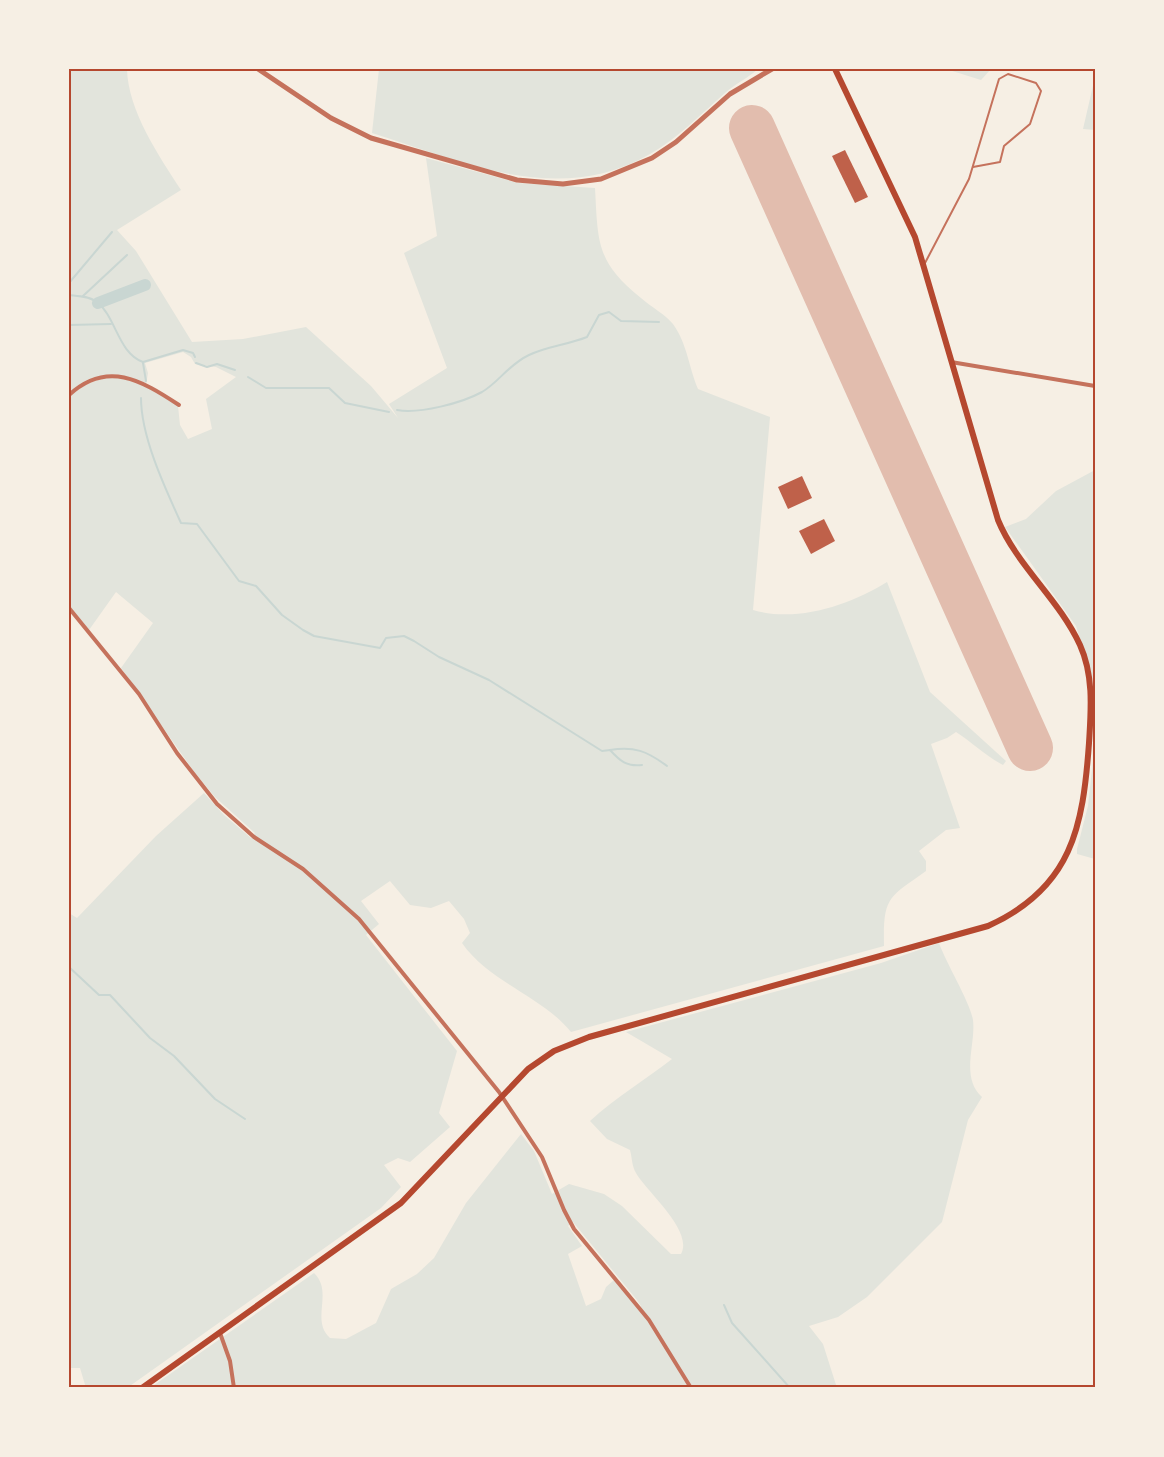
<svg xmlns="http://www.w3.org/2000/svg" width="1164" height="1457" viewBox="0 0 1164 1457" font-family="'Times New Roman',serif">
  <rect width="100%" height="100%" fill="#f6efe4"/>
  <g fill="#e2e4dc" fill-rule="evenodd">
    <path d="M 69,69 L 127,69 C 128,111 159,156 181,190 L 117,230 L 136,251 L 192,342 L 243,339 L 306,327 L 371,386 L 398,418 L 389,404 L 447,368 L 404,253 L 437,236 L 426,158 L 518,183 L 595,188 C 598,242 596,262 641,298 C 651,307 665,314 673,324 C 687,343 689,368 698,389 L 770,417 L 753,610 C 797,623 850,605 887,582 L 930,692 L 1006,761 L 1003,765 C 984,755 973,743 956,732 L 947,738 L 931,744 L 960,828 L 946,830 L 919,851 L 926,861 L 926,871 C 888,898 883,897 884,946 L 571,1032 C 542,996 489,982 462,943 L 470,933 L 464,919 L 449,901 L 431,908 L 410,905 L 390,881 L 361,901 L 379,924 L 366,935 L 457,1051 L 439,1113 L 450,1127 L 410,1162 L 398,1158 L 384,1165 L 401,1187 L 381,1208 L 127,1388 L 86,1388 L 80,1368 L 69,1368 L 69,913 L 77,918 L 156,836 L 204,793 L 224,815 L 251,838 L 255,833 L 215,797 L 195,773 L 121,668 L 153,623 L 116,592 L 89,630 L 69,605 L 69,397 C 110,362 138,381 178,406 L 180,425 L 188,439 L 212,429 L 206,399 L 236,377 L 216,367 L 195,364 L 191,357 L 183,352 L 145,363 L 148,373 L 146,385 C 109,372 101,369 69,394 Z"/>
    <path d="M 379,69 L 758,69 C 748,78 735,84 725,93 C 701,114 678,138 650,154 C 559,207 464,162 372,133 Z"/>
    <path d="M 946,69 L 991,69 L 981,80 Z"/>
    <path d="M 1095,77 L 1095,130 L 1083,129 Z"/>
    <path d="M 1095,470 L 1095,686 L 1076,626 L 1005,527 L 1026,519 L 1056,491 Z"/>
    <path d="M 1095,742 L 1095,859 L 1077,854 L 1077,849 L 1088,806 Z"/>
    <path d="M 939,943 C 947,965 970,1002 973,1020 C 976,1045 960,1077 982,1097 L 968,1120 L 942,1222 L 867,1297 L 838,1317 L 809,1326 L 823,1344 L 837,1388 L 150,1388 L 314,1273 C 334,1292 310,1320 330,1338 L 346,1339 L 376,1323 L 391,1289 L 417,1274 L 434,1258 L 466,1203 L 521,1134 L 534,1151 L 552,1194 L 569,1184 L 604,1194 L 622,1206 L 671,1254 L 681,1254 C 694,1231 646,1191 636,1173 C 632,1167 632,1157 630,1150 L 607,1139 L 590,1121 C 615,1098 645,1080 672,1059 L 626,1032 L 881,963 ZM 573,1222 L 637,1300 L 641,1306 L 639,1309 L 614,1280 L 606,1287 L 601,1299 L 586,1306 L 568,1254 L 582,1246 L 568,1226 Z"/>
  </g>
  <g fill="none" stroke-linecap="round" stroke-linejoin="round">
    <g stroke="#c9d6d2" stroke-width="2">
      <path d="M 69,283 L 112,232"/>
      <path d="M 69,295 C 78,296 89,296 97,302 C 116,317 118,353 143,362"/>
      <path d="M 83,296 L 127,255"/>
      <path d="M 69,325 L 111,324"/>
      <path d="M 143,362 L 183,350 L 193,353 L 195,357"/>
      <path d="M 143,363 L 146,381"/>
      <path d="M 196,363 L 207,367 L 217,364 L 235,370"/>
      <path d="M 248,377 L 266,388 L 329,388 L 345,403 L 389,412"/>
      <path d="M 141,398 C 141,437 165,488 181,523 L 197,524 L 239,581 L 256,586 L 282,615 L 303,630 L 314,636 L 380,648 L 386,638 L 404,636 L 414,641 L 439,657 L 489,680 L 602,751 L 610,750 C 620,761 627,767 642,765"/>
      <path d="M 397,410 C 420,414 462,403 482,392 C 499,382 508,365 529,355 C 548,346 567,345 587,337 L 599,315 L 609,312 L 621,321 L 659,322"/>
      <path d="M 610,750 C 634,746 647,751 667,766"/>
      <path d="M 69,967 L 99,995 L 110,995 L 150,1038 L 174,1056 L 215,1099 L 245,1119"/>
      <path d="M 724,1305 L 732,1323 L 790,1388"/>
    </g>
    <path stroke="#c9d6d2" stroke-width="12" d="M 98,303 L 145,285"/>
    <path stroke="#e2bdae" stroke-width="46" d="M 752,128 L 1030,748"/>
  </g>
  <g fill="#bf614a">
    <path d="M 845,150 L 868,197 L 855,203 L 832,156 Z"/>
    <path d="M 802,476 L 812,498 L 788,509 L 778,487 Z"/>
    <path d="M 824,519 L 835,541 L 811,554 L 799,531 Z"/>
  </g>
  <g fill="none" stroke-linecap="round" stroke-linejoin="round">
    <path stroke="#c5725c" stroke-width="2" d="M 925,263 L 969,179 L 999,79 L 1008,74 L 1036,83 L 1041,91 L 1030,124 L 1004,146 L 1000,162 L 973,167"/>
    <g stroke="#c5725c" stroke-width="4">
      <path d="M 951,362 L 1095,386"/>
      <path d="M 69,395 C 107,360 141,380 179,405"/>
      <path d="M 69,608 L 139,694 L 177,753 L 217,804 L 254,837 L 303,869 L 359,919 L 499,1092 L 542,1157 L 564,1210 L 574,1229 L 649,1320 L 691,1388"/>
      <path d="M 220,1333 L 230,1361 L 234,1388"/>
    </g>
    <path stroke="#c5725c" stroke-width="5" d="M 258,69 L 331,118 L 371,138 L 517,180 L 563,184 L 601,179 L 652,158 L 676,142 L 730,94 L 772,69"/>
    <path stroke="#b5482f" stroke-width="6" d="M 142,1388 L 401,1203 L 528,1069 L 554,1051 L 589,1037 L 988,926 C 1072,888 1083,827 1089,743 C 1091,710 1094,676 1080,645 C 1059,599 1017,566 998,520 L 915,237 L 835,69"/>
  </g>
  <rect width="1164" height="1457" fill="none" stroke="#f6efe4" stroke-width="141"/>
  <rect x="70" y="70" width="1024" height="1316" fill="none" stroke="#b5482f" stroke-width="2"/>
</svg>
